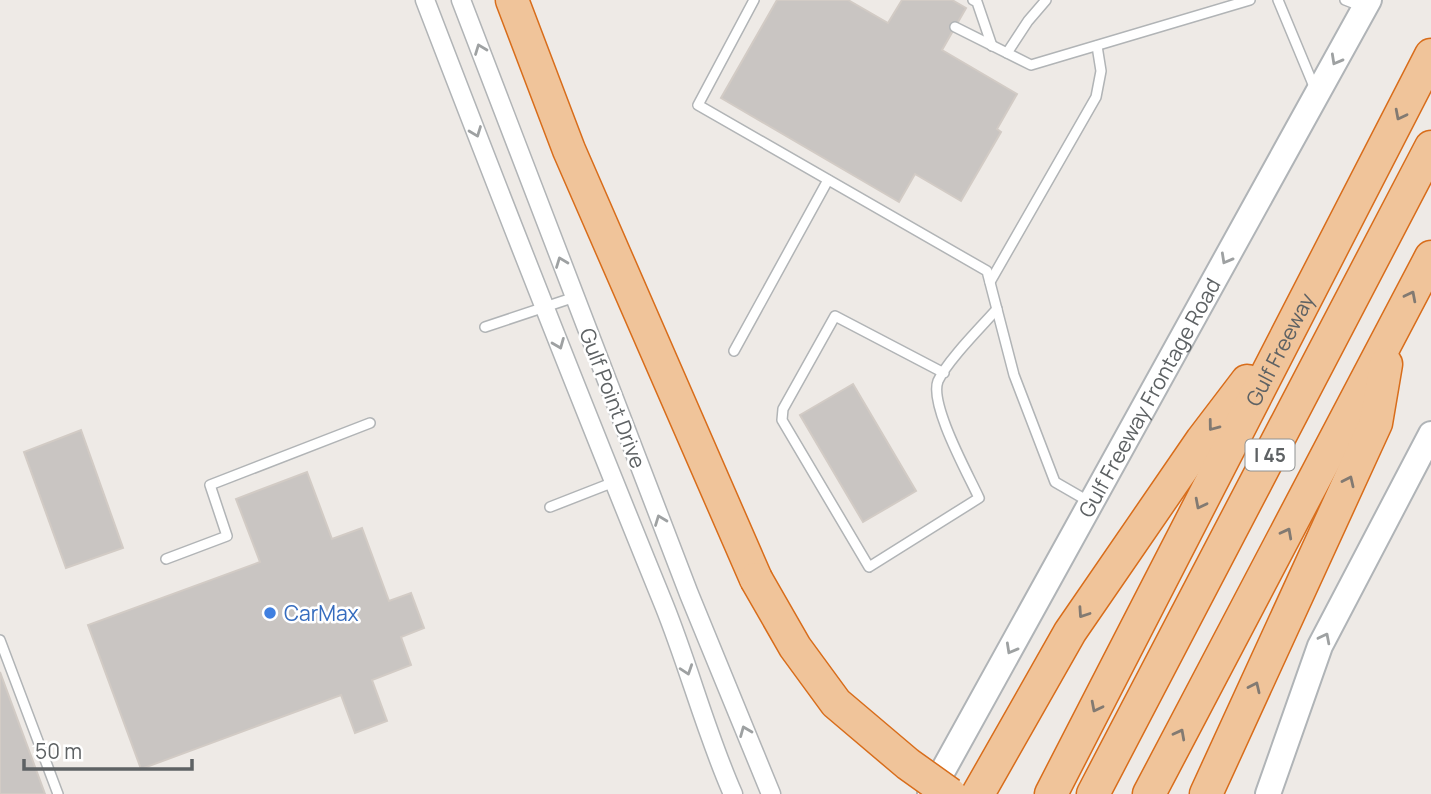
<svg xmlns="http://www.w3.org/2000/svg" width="1431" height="794" viewBox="0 0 1431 794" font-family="Manrope,sans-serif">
  <rect width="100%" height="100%" fill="#eeeae6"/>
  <g fill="#c9c5c2" stroke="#d2cbc5" stroke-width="2">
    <path d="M 777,0 L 848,0 L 888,23 L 902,0 L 952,0 L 966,8 L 942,50 L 1017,94 L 997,129 L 1001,132 L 961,201 L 915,174 L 899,202 L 721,98 Z"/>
    <path d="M 853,384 L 916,491 L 863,522 L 800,415 Z"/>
    <path d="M 81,430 L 123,548 L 66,568 L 24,452 Z"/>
    <path d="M 307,472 L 332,539 L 362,528 L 389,601 L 411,593 L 424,628 L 401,637 L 411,665 L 372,680 L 387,721 L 355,733 L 341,695 L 141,769 L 88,625 L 260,562 L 236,499 Z"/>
    <path d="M 0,672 L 45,794 L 0,794 Z"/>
  </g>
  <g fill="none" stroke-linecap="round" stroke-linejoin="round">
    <defs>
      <g id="lane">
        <path d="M 754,0 L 698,105 L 987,271 L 1014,375 L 1055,482 L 1088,501"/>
        <path d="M 973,0 L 977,2 L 992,46"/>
        <path d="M 1278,0 L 1315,89"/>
        <path d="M 1345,0 L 1363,7"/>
        <path d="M 955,27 L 1031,65 L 1250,0"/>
        <path d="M 1007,53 L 1028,21 L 1046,0"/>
        <path d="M 990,282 L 1096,97 L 1101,71 L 1097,46"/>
        <path d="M 485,327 L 575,297"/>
        <path d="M 734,351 L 828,180"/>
        <path d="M 944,373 L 835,316 L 783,409 L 782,420 L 869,567 L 979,498 C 968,474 929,404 938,381 C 947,361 981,327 997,309"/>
        <path d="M 550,507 L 614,482"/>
        <path d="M 166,559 L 227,536 L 210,485 L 370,423"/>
        <path d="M 0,640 L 58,794"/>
      </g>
      <g id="street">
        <path d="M 425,0 C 503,203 582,404 664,605 C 689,667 706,733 733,794"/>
        <path d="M 461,0 L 689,594 L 771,794"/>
      </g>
      <g id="secondary">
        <path id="s1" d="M 930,794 L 1369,0"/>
        <path d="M 1268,794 L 1320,646 L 1431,434"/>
      </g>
      <g id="highway">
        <path d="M 512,0 L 569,150 L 756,579"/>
        <path d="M 978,794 L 1070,632 L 1202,440 L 1247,381"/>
        <path id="s2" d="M 1051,794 L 1431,55"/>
        <path d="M 1093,794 L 1431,147"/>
        <path d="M 1149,794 L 1431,257"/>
        <path d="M 1206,794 L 1376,423 L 1386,364"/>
      </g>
    </defs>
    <use href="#lane" stroke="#b1b4b6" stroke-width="12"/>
    <use href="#street" stroke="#b1b4b6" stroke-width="21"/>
    <use href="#secondary" stroke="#b0b4b7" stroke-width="28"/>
    <use href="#highway" stroke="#d86d1b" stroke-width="35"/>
    <use href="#lane" stroke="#fff" stroke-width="9"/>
    <use href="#street" stroke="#fff" stroke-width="18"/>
    <use href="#secondary" stroke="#fff" stroke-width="24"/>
    <use href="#highway" stroke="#f0c49a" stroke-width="32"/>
    <defs>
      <path id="highway-bridge" d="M 756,579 L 795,647 L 836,703 L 908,764 L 950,794"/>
    </defs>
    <use href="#highway-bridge" stroke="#d86d1b" stroke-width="35" stroke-linecap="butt"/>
    <use href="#highway-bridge" stroke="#f0c49a" stroke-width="32"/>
  </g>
  <defs><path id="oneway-chevron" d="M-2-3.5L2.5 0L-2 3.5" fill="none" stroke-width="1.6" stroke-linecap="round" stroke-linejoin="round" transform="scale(1.75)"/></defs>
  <g stroke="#9ea1a2">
    <use href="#oneway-chevron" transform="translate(480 49) rotate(-111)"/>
    <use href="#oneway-chevron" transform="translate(1336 60) rotate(119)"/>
    <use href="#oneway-chevron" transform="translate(476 132) rotate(69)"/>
    <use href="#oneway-chevron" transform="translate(1226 259) rotate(119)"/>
    <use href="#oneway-chevron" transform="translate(561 262) rotate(-111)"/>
    <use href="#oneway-chevron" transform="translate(559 344) rotate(68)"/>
    <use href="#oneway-chevron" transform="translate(660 520) rotate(-111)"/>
    <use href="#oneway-chevron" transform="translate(1325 638) rotate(-63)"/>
    <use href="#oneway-chevron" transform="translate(1011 649) rotate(119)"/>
    <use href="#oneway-chevron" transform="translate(687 670) rotate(71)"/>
    <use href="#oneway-chevron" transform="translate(745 731) rotate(-112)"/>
  </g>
  <g stroke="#827a72">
    <use href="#oneway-chevron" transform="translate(1400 115) rotate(117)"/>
    <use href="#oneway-chevron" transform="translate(1411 296) rotate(-63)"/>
    <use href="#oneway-chevron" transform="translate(1213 426) rotate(127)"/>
    <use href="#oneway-chevron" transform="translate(1349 481) rotate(-65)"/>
    <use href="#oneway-chevron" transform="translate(1200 504) rotate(117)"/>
    <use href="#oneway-chevron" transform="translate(1287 533) rotate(-62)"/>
    <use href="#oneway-chevron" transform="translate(1083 613) rotate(124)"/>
    <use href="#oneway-chevron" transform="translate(1255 687) rotate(-65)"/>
    <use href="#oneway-chevron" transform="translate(1096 707) rotate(117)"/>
    <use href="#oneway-chevron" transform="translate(1180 734) rotate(-62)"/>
  </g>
  <circle fill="#3f7fe0" stroke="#fff" stroke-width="2.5" cx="270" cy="613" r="7"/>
  <g text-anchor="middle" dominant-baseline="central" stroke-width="5" stroke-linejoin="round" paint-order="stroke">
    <rect fill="#fff" stroke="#8e9192" stroke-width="2" x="1245.5" y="439.5" width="49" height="31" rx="5"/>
    <g font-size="19" font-weight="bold" fill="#5e6264">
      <text x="1270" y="455">I 45</text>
    </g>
    <g font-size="21" fill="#5e6264" stroke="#fff">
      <text stroke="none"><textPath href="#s2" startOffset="500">Gulf Freeway</textPath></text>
      <text stroke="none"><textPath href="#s1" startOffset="453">Gulf Freeway Frontage Road</textPath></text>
      <text transform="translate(613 398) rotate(69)">Gulf Point Drive</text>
    </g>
    <g font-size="21" fill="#366cbe" stroke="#fff" text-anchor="start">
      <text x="284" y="613">CarMax</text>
    </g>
  </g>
  <path d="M24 759v10h168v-10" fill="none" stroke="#5e6264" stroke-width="3.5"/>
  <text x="35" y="759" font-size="21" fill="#5e6264" stroke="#ffffff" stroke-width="5" paint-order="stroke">50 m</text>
</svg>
